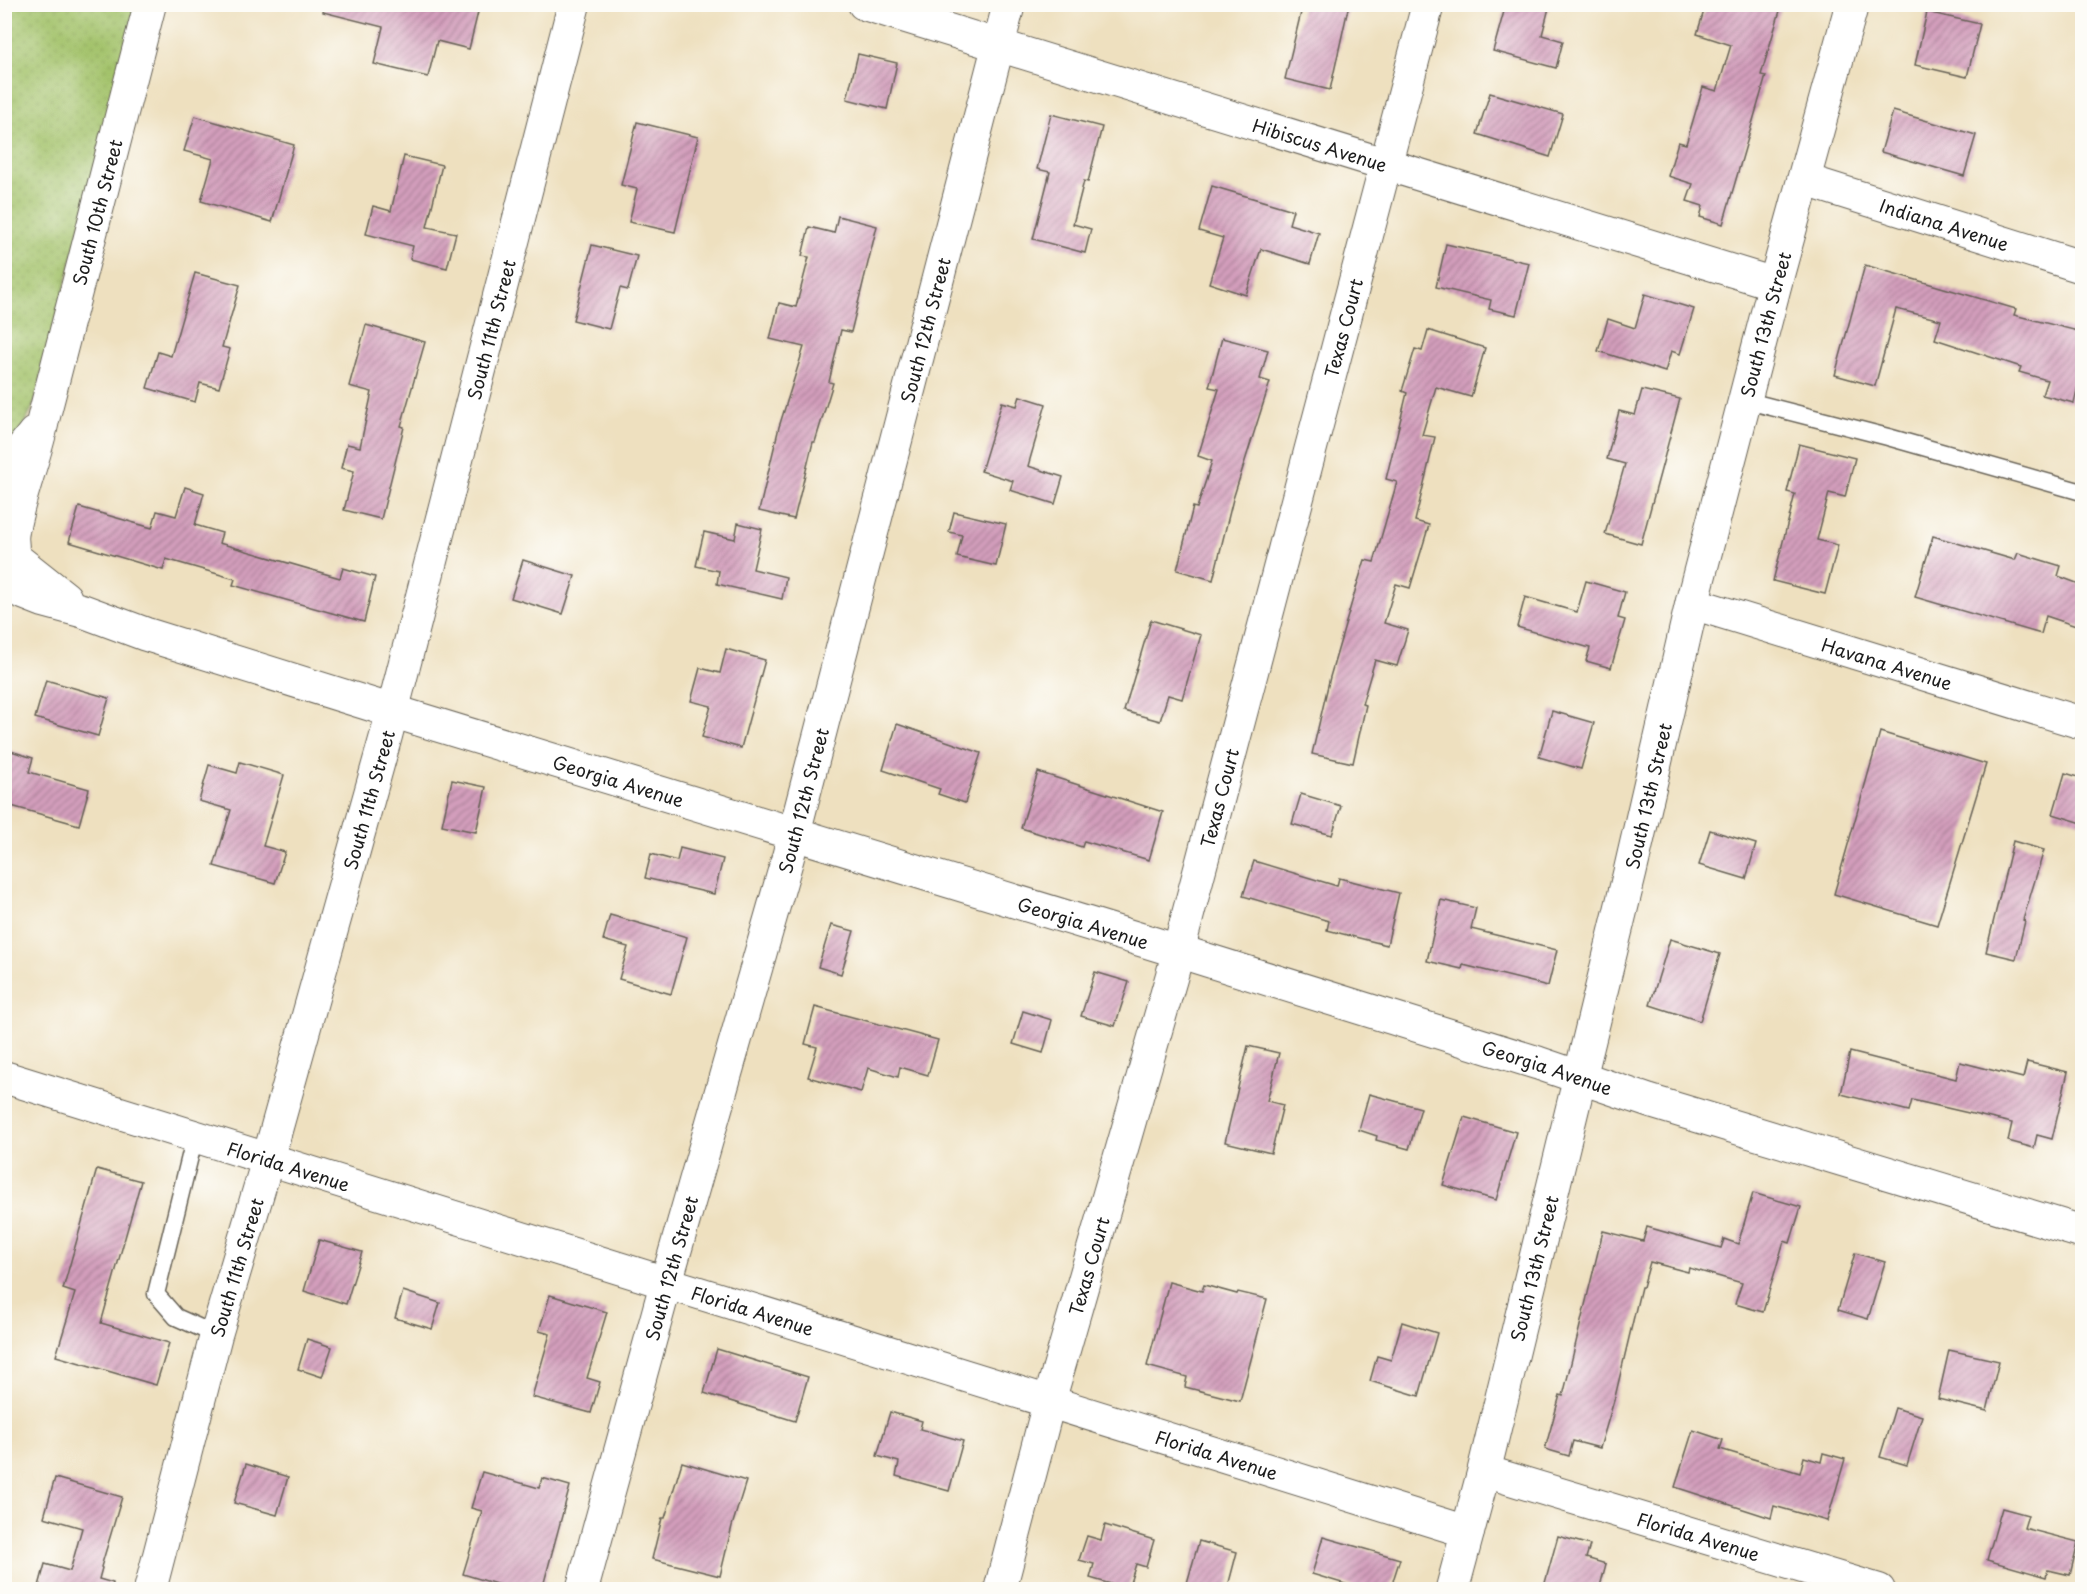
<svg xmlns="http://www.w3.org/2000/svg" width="2087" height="1594" viewBox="0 0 2087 1594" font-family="'Playpen Sans',sans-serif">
  <defs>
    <pattern id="grass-dots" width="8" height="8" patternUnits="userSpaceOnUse" patternTransform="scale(1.5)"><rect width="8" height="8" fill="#a3c26a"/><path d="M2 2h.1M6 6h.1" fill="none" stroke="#8ca65b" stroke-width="1.8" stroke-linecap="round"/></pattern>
    <pattern id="building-hatch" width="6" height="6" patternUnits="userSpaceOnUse" patternTransform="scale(1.5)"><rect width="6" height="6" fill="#d39ebc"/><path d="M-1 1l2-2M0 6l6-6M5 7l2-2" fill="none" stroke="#aa8098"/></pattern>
  </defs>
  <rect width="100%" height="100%" fill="#fdfcf7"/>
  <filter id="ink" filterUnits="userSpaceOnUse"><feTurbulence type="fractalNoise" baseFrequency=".0167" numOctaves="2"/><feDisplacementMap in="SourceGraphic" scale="12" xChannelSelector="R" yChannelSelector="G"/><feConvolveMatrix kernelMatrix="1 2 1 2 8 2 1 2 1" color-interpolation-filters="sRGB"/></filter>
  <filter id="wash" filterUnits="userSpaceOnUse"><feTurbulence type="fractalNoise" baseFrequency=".008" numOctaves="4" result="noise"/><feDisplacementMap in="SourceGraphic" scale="24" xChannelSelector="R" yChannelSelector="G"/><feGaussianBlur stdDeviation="1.35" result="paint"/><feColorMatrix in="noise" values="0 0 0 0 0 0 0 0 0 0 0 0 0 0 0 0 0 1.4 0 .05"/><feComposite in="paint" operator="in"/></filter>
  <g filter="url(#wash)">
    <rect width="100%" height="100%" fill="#eee0bf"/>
    <path fill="url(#grass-dots)" stroke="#606f43" stroke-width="1.5" d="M 5,5 L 138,5 L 35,402 L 24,426 L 5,449 Z"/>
    <g id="blocks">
      <g fill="url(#building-hatch)">
        <path d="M 324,4 L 480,4 L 469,49 L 437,41 L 428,77 L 374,64 L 383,27 L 323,12 Z"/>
        <path d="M 1303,4 L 1349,4 L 1330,90 L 1285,79 Z"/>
        <path d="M 1506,4 L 1550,4 L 1542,35 L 1563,41 L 1556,68 L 1493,51 Z"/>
        <path d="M 1706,4 L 1782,4 L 1761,75 L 1766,76 L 1723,224 L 1700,217 L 1703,206 L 1687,201 L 1693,184 L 1668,176 L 1678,142 L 1686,144 L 1703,87 L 1717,91 L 1731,45 L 1697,34 Z"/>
        <path d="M 1927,12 L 1980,24 L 1967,77 L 1915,65 Z"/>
        <path d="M 858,54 L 897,63 L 887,109 L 847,99 Z"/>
        <path d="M 1490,93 L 1563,114 L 1550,157 L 1477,134 Z"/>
        <path d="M 1893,111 L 1976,135 L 1964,176 L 1881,152 Z"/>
        <path d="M 1051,114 L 1102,127 L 1088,182 L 1084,181 L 1073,224 L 1091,229 L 1085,253 L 1033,239 L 1050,172 L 1037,169 Z"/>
        <path d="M 195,116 L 294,145 L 272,222 L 201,201 L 213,159 L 184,151 Z"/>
        <path d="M 637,122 L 698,137 L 675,232 L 629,222 L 637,189 L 621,185 Z"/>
        <path d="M 404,156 L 442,165 L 427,227 L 456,233 L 447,268 L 410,259 L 413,246 L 366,234 L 373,206 L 391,211 Z"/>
        <path d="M 1212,186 L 1293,210 L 1289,224 L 1319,233 L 1310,264 L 1261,249 L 1246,295 L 1209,283 L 1223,238 L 1199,231 Z"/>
        <path d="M 838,216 L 877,226 L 851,332 L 841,330 L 829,382 L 833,383 L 815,442 L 813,442 L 794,519 L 759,511 L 779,427 L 804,347 L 770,339 L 779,303 L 796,307 L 809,257 L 802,256 L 809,227 L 834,233 Z"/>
        <path d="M 1446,244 L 1529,263 L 1516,315 L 1489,309 L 1491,300 L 1436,287 Z"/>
        <path d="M 592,245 L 637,256 L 628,290 L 620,288 L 609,329 L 573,320 Z"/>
        <path d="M 1865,265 L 2016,309 L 2014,315 L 2082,332 L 2082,370 L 2074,403 L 2042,395 L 2047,380 L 2019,372 L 2021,367 L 1935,339 L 1941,320 L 1896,309 L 1875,386 L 1835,375 Z"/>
        <path d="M 195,273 L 240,285 L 222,347 L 230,349 L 219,388 L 200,383 L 195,402 L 147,388 L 158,352 L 171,356 Z"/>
        <path d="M 1645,294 L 1694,309 L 1680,354 L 1671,351 L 1665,372 L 1598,351 L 1608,319 L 1635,328 Z"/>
        <path d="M 366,325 L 425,342 L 401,426 L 404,427 L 381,519 L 344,510 L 354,471 L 341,468 L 347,444 L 360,447 L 372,392 L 349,386 Z"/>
        <path d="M 1428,330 L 1485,348 L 1471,397 L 1436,387 L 1422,435 L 1435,437 L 1415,521 L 1429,525 L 1410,588 L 1396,584 L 1384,623 L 1408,630 L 1397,666 L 1375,660 L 1362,704 L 1366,705 L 1353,763 L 1312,754 L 1330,677 L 1356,588 L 1365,560 L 1374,562 L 1397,482 L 1386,479 L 1407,393 L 1402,391 L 1415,349 L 1422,351 Z"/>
        <path d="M 1222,338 L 1268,350 L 1260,379 L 1270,382 L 1233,499 L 1213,580 L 1177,570 L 1193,507 L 1197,508 L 1212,461 L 1198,456 L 1219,389 L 1209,387 Z"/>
        <path d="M 1642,390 L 1680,399 L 1641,544 L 1605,534 L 1625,464 L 1607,459 L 1619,411 L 1635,415 Z"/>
        <path d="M 1020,396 L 1046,404 L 1028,466 L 1063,477 L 1055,504 L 1010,490 L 1013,481 L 981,471 L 1002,402 L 1017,406 Z"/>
        <path d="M 1799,444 L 1855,458 L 1845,497 L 1829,493 L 1817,540 L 1838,545 L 1825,594 L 1773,581 L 1795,494 L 1787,492 Z"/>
        <path d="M 185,487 L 204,493 L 195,525 L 222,533 L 219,543 L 340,578 L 343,568 L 375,577 L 364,622 L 233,585 L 235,579 L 166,559 L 163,570 L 69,542 L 79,507 L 152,528 L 157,511 L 176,516 Z"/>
        <path d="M 954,512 L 1006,524 L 996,566 L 957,557 L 962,535 L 949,532 Z"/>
        <path d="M 738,523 L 762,529 L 753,569 L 786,577 L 782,599 L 717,584 L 719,571 L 696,566 L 704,532 L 735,539 Z"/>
        <path d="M 1933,536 L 2015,560 L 2018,553 L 2061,566 L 2058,576 L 2082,585 L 2082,628 L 2046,616 L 2041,634 L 1915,597 Z"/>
        <path d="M 523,560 L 575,576 L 563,614 L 511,598 Z"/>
        <path d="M 1586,581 L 1625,592 L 1618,618 L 1625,620 L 1611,668 L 1586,661 L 1590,648 L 1517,627 L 1525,597 L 1577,612 Z"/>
        <path d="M 1151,620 L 1201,635 L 1182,699 L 1168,695 L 1160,721 L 1124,711 Z"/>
        <path d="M 726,649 L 765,660 L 741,748 L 702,737 L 711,706 L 691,701 L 700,668 L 720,673 Z"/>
        <path d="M 46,680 L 109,698 L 98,736 L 35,718 Z"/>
        <path d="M 1552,711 L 1594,723 L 1581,769 L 1539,757 Z"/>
        <path d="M 897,724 L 981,753 L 965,803 L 938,794 L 940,789 L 883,770 Z"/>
        <path d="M 1880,732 L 1986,764 L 1937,925 L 1834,894 Z"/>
        <path d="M 8,750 L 33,758 L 29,772 L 89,789 L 79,825 L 4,804 L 4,764 Z"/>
        <path d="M 240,762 L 284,775 L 263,846 L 285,852 L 275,883 L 214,866 L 231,810 L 199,801 L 209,765 L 237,773 Z"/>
        <path d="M 1038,772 L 1163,812 L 1149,860 L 1084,841 L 1082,847 L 1021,828 Z"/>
        <path d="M 2065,773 L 2082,778 L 2082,823 L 2053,814 Z"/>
        <path d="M 452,780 L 486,787 L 476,832 L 442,825 Z"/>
        <path d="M 1301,794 L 1341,806 L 1332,835 L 1292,824 Z"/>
        <path d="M 1710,830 L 1756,844 L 1746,879 L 1699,865 Z"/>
        <path d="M 2013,841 L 2044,850 L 2023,920 L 2025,921 L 2016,959 L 1986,952 Z"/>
        <path d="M 680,848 L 723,859 L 714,894 L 645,878 L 651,854 L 677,861 Z"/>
        <path d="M 1254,861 L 1337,886 L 1339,878 L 1399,893 L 1387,945 L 1327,930 L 1329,921 L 1243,896 Z"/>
        <path d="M 1441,900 L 1476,908 L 1471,929 L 1557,950 L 1548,986 L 1463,965 L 1462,969 L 1427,961 Z"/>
        <path d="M 610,915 L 687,937 L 671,994 L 619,979 L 628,947 L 603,940 Z"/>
        <path d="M 831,925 L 854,931 L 841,974 L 818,967 Z"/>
        <path d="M 1670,939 L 1720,954 L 1700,1021 L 1650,1005 Z"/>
        <path d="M 1095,972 L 1129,982 L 1115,1026 L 1081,1016 Z"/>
        <path d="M 815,1007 L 938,1040 L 928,1075 L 900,1067 L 898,1077 L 868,1068 L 861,1092 L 808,1077 L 817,1047 L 805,1044 Z"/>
        <path d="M 1023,1011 L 1052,1020 L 1043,1053 L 1013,1044 Z"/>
        <path d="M 1248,1046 L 1279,1053 L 1267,1101 L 1283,1105 L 1271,1153 L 1225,1142 Z"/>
        <path d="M 1850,1052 L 1956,1079 L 1960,1062 L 2023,1078 L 2027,1062 L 2068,1072 L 2052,1139 L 2037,1135 L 2034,1148 L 2008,1141 L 2012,1123 L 1912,1100 L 1909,1111 L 1841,1094 Z"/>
        <path d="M 1369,1094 L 1421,1108 L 1409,1149 L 1376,1140 L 1377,1136 L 1359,1130 Z"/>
        <path d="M 1464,1117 L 1516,1132 L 1496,1200 L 1443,1185 Z"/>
        <path d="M 97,1169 L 141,1181 L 101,1323 L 169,1343 L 156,1385 L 56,1356 L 75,1293 L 63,1289 Z"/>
        <path d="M 1753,1193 L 1801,1207 L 1790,1243 L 1784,1241 L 1763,1312 L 1735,1304 L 1742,1283 L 1689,1268 L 1688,1272 L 1650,1262 L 1643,1287 L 1641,1287 L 1615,1397 L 1600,1448 L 1573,1441 L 1569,1456 L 1545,1449 L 1560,1395 L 1563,1396 L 1603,1231 L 1643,1241 L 1647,1227 L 1721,1248 L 1724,1239 L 1738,1244 Z"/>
        <path d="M 319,1240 L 362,1252 L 346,1304 L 304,1291 Z"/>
        <path d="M 1855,1253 L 1885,1262 L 1868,1319 L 1838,1310 Z"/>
        <path d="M 1169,1282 L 1202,1291 L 1204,1285 L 1237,1294 L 1238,1292 L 1267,1299 L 1240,1401 L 1185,1387 L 1187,1377 L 1147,1366 Z"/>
        <path d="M 403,1291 L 440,1303 L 432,1329 L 395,1318 Z"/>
        <path d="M 550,1295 L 607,1312 L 587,1378 L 600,1382 L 591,1413 L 532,1397 L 550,1334 L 539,1331 Z"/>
        <path d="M 1402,1322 L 1437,1333 L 1419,1396 L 1370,1381 L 1377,1356 L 1391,1360 Z"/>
        <path d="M 307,1339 L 332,1347 L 322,1377 L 298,1369 Z"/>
        <path d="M 717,1349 L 808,1377 L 795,1421 L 704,1393 Z"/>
        <path d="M 1949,1350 L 1999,1361 L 1987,1411 L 1938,1399 Z"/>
        <path d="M 1895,1408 L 1922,1416 L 1907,1465 L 1880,1457 Z"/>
        <path d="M 890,1412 L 922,1421 L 920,1429 L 963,1441 L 949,1491 L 896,1476 L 899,1462 L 877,1456 Z"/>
        <path d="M 1693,1430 L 1723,1440 L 1720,1449 L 1800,1473 L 1804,1457 L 1821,1462 L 1823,1453 L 1845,1459 L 1827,1521 L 1774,1506 L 1771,1518 L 1675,1487 Z"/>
        <path d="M 682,1462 L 746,1481 L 732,1526 L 720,1576 L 652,1559 L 662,1518 L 665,1518 Z"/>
        <path d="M 246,1464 L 288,1477 L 277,1515 L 234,1503 Z"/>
        <path d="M 482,1472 L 539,1488 L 542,1478 L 570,1486 L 542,1590 L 516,1590 L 463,1574 L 482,1511 L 471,1508 Z"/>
        <path d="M 55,1478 L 122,1497 L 101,1567 L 102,1568 L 99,1579 L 113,1583 L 112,1590 L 38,1590 L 45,1564 L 70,1571 L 82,1528 L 44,1517 Z"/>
        <path d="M 2002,1508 L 2028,1515 L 2024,1528 L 2078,1542 L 2070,1575 L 2048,1570 L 2046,1577 L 1987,1560 Z"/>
        <path d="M 1105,1525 L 1154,1540 L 1146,1567 L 1136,1564 L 1128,1589 L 1090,1578 L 1094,1564 L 1079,1560 L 1087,1536 L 1101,1540 Z"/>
        <path d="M 1558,1536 L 1590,1545 L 1586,1558 L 1606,1564 L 1599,1590 L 1543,1590 Z"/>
        <path d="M 1323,1537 L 1400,1559 L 1390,1590 L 1365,1590 L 1312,1574 Z"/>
        <path d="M 1199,1541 L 1237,1552 L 1227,1590 L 1185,1590 Z"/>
      </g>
    </g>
  </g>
  <g filter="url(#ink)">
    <use href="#blocks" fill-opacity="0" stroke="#666155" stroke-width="1.5"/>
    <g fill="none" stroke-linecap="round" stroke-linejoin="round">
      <defs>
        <g id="service">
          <path d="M 1744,400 L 1888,437 L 2082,492"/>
          <path d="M 195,1136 L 156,1294 L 176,1317 L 216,1335"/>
        </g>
        <g id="minor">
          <path id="s1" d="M 864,4 L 1775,284"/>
          <path id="s2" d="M 1805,180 L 2082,267"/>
          <path d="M 4,471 L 34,433"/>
          <path id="s3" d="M 12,537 C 18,497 35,460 43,420 L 150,4"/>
          <path id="s4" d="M 1692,603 L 2082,723"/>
          <path id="s5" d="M 4,1077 L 1468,1532"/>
          <path id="s6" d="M 1484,1471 L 1879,1590"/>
          <path id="s7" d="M 150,1590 L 216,1335 L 268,1159 L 386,736 L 574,4"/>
          <path id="s8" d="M 582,1590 L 666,1283 L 788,857 L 1009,4"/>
          <path id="s9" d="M 1000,1590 L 1049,1402 L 1172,975 L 1428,4"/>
        </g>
        <g id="tertiary">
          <path d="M 4,521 C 16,536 14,557 4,573"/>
          <path d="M 12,556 L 65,598"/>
          <path id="s10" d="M 4,585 L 42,600 L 83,611 L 145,634 L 392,711 L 1178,951 L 1538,1063 L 1649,1101 L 2082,1232"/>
          <path id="s11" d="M 1452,1590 L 1484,1471 L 1630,872 L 1692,603 L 1775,284 L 1852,4"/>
        </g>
      </defs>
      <use href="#service" stroke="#666155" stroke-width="19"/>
      <use href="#minor" stroke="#666155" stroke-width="34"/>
      <use href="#tertiary" stroke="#666155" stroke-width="35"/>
      <use href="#service" stroke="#fff" stroke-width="16"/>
      <use href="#minor" stroke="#fff" stroke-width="32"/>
      <use href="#tertiary" stroke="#fff" stroke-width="33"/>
    </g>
  </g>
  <g text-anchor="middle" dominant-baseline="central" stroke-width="5" stroke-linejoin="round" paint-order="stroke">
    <g font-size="18" fill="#1c1c1c" stroke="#fdfcf7">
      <text stroke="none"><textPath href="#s1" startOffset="477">Hibiscus Avenue</textPath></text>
      <text stroke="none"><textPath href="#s3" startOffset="336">South 10th Street</textPath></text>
      <text stroke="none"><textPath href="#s2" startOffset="146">Indiana Avenue</textPath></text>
      <text stroke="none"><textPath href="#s11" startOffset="1304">South 13th Street</textPath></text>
      <text stroke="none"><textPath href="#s7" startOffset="1306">South 11th Street</textPath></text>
      <text stroke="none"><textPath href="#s9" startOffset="1308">Texas Court</textPath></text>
      <text stroke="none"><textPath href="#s8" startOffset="1306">South 12th Street</textPath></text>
      <text stroke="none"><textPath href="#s4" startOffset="204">Havana Avenue</textPath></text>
      <text stroke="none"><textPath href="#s10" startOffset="645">Georgia Avenue</textPath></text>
      <text stroke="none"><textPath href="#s11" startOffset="818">South 13th Street</textPath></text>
      <text stroke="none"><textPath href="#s9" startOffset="822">Texas Court</textPath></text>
      <text stroke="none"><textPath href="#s7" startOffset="820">South 11th Street</textPath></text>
      <text stroke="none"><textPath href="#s8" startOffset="820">South 12th Street</textPath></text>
      <text stroke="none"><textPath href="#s10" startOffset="1131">Georgia Avenue</textPath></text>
      <text stroke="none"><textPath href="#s10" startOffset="1617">Georgia Avenue</textPath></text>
      <text stroke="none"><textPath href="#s5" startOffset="298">Florida Avenue</textPath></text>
      <text stroke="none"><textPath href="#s7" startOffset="334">South 11th Street</textPath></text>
      <text stroke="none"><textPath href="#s9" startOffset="336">Texas Court</textPath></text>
      <text stroke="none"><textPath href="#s8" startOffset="334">South 12th Street</textPath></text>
      <text stroke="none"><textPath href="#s11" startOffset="332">South 13th Street</textPath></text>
      <text stroke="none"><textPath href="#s5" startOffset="784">Florida Avenue</textPath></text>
      <text stroke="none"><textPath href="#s5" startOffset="1270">Florida Avenue</textPath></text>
      <text stroke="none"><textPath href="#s6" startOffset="224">Florida Avenue</textPath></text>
    </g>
  </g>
  <rect width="2087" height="1594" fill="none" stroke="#fdfcf7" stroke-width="24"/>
</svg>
